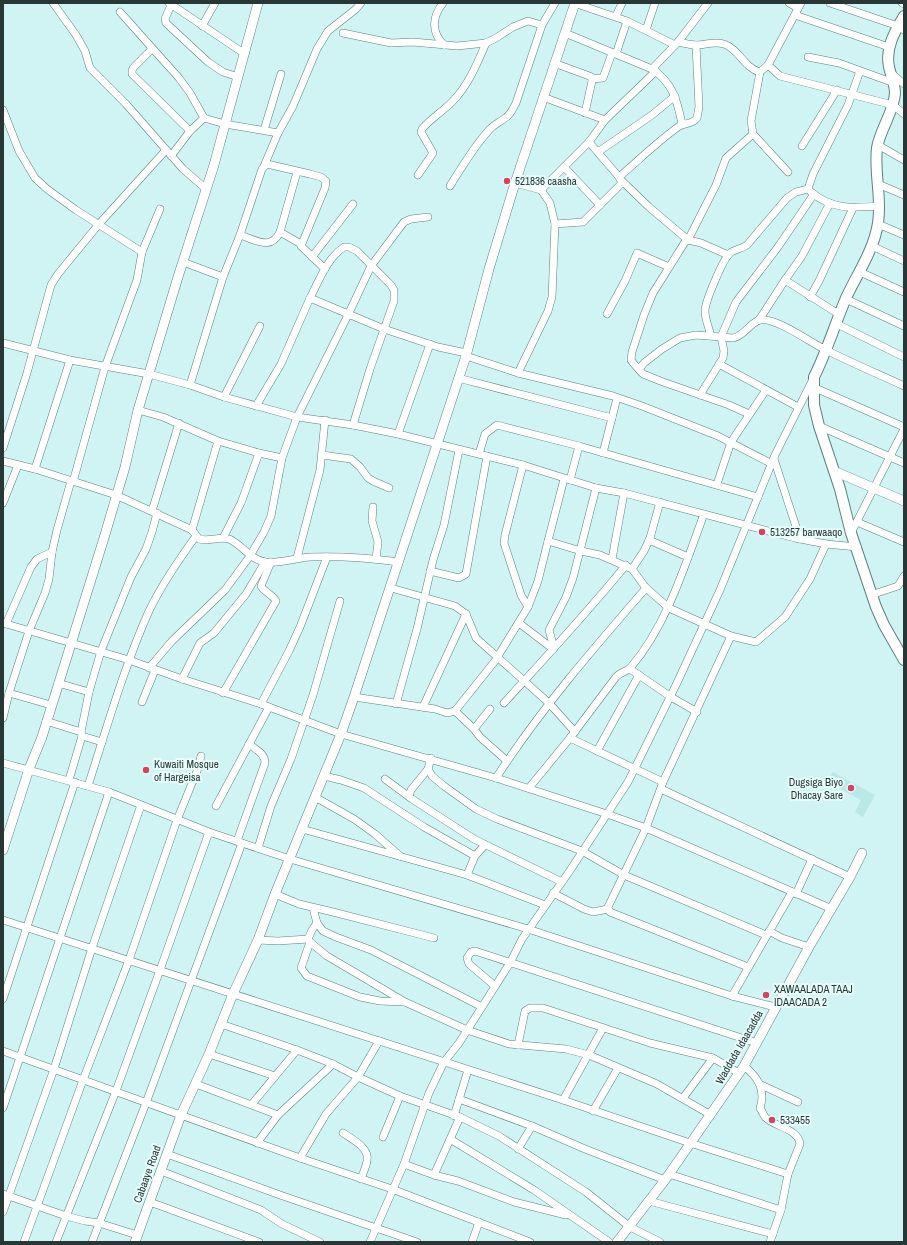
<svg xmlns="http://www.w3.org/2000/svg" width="907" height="1245" viewBox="0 0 907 1245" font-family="'Archivo Narrow',sans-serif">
  <rect width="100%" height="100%" fill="#cff4f3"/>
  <path fill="#bae8e6" d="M 833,772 L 875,795 L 863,817 L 855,812 L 861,800 L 827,782 Z"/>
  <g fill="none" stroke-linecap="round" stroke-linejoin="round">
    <defs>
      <g id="minor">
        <path d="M 53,3 L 76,35 L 85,51 L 90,68 L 126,104 L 183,169 L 206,189"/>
        <path d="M 169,3 L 245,54"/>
        <path d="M 443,3 C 432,17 431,32 444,45"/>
        <path d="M 574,3 L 627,21 L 675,45"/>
        <path d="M 789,3 L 798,8"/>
        <path d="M 830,3 L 898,26 L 904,30"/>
        <path d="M 902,3 L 904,4"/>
        <path d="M 171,5 L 165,19 L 166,23 L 208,62 L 223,72 L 238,77"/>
        <path d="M 120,12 L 179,78 L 190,93 L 204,118"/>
        <path d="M 795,15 L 889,47"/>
        <path d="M 616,16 L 622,3"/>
        <path d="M 202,26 L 215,3"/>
        <path d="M 646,30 L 655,3"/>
        <path d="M 343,33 L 391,43 L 413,42 L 457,46 L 486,43 L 496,38 L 513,27 L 528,21 L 542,25"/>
        <path d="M 565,33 L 652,69 C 673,83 677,100 682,124"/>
        <path d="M 678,42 C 684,43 690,45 696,45 C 705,45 714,41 724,44 C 739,49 744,68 760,72"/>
        <path d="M 152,49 L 133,68 L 132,71 L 132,74 L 190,131"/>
        <path d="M 616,54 L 627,21"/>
        <path d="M 808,57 L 839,63 L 894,83"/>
        <path d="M 554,63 L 592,77 L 592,81 L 585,113"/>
        <path d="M 768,65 L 780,76 L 893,105 L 904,114"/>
        <path d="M 652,69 L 678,42 L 708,3"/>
        <path d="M 892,74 L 904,84"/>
        <path d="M 592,79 L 603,78 L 612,53"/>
        <path d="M 543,97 L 605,120"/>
        <path d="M 3,110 L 19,151 L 35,178 L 47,189 L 76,210 L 142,252"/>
        <path d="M 264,130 L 281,74"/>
        <path d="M 878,145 L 904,160"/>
        <path d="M 802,146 L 837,90"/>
        <path d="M 598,152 L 652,115 L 675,96"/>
        <path d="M 171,156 L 190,131 L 204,118 L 225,124 L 278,133"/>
        <path d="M 264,166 L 278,133 L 293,106 L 317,49 L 328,31 L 356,9 L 361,3"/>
        <path d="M 564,167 L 600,205"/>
        <path d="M 788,172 L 753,134 L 751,121 L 760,72 L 768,65 L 801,3"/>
        <path d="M 418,175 L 433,153 L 421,132 L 422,129 C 430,119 442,112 452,102 C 468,86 477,64 486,43"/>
        <path d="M 619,177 C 639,160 657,142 678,127 C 685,122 692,125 697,118 L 699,107 L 696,45"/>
        <path d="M 622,181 L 649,207 L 688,240 L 716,185 L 726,158 L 753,134"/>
        <path d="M 515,183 L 541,190 L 589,142 L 605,120 L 656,71"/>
        <path d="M 878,184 L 904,195"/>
        <path d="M 450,186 C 462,167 474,146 490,129 C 495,124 500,122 505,118 C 511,115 513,108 516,103 L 542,25 L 555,3"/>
        <path d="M 808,189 L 813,174 L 848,105 L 860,71"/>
        <path d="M 811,192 C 832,210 853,208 879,206"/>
        <path d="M 555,224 L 583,222 L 622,183 L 619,177 L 589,142"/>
        <path d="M 878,224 L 904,235"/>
        <path d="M 280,232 L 301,244"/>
        <path d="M 240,235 C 256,240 271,251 280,232 L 297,172"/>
        <path d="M 872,246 L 904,261"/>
        <path d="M 728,255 L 701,243 L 688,240 L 685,242 L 653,293 L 644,315 L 632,352 L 631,360 L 634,364 L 643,374 L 663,382 L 729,405 L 749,414"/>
        <path d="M 312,257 L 353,204"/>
        <path d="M 183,262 L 223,277 L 190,385"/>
        <path d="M 860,272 L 904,292"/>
        <path d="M 223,277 L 240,235 L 262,169 L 267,164 L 310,174 L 321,177 L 326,181 L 325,188 L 301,246 L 325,269"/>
        <path d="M 785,280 L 840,315"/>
        <path d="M 810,297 L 819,281 L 853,208"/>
        <path d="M 310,298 C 319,281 327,258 344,247 L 349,247 L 357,251 L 391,285 L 394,290 L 394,301 L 370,369 L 353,425"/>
        <path d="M 846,299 L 904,326"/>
        <path d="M 607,314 L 625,281 L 637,253 L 669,267"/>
        <path d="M 759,320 L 785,280 L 802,256 L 830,203"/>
        <path d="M 837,324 L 904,357"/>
        <path d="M 711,336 C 709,328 705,319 705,311 C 705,302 723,259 730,253 C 735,249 742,249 747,245 L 787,198 L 796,192 L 808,189"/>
        <path d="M 3,343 L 70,360 L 149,374 L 190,385 L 224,397 L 297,417 L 353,425 L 398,434 L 523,465 L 596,488 L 624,493 L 795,538 L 826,544 L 857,547"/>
        <path d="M 466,356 L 518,373 L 613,396 L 642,406 L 718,436 L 772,464"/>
        <path d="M 719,364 L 798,407"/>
        <path d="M 639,369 L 644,363 L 662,349 L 680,338 L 696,335 L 733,338 C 745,336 750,322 760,320 C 776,317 811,343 826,350 C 852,363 878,374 904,386"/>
        <path d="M 518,373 L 548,311 L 552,297 L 555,224 L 550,203 L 541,190"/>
        <path d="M 458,378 L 612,418"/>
        <path d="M 813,387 L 904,427"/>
        <path d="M 700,395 L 723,358 L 724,351 L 721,337 L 736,302 L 778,247 L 814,194"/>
        <path d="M 224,397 L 260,326"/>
        <path d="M 256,406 L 281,364 L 310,298 L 384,329 L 438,347 L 466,353"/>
        <path d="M 138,410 L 163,417 L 218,441 L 259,453 L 282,458"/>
        <path d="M 819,426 L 904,463"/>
        <path d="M 398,434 L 430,344"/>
        <path d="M 3,448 L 27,373 L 51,285 L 58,274 L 99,224 L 166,150"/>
        <path d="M 603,453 L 617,398"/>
        <path d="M 479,454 L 485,434 L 497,425 L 579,446 L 758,497"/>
        <path d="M 322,455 L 351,459 L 360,467 L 368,478 L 373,481 L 389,488"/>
        <path d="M 774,459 L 800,539"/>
        <path d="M 3,461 L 35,469 L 116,495 L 192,530 L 199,539 C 210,542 219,536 229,539 C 243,545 249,559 265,562 C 276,564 297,558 310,557 C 340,556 370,558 399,562"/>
        <path d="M 523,465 L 505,535 L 504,543 L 521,595 L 528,607"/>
        <path d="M 35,469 L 70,360"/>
        <path d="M 564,479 L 548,541 L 581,551 L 600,555 L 632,569 L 646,588 L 669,608 L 731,636 L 756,642 L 785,617 L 810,579 L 826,544"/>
        <path d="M 570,480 L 579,446"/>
        <path d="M 73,482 L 105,367 L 137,280 L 142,252 L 160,209"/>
        <path d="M 717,484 L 731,442 L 766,390"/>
        <path d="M 3,503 L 18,465"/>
        <path d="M 373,507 L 372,521 L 378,542 L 376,559"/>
        <path d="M 152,511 L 179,423"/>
        <path d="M 857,522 L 904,542"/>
        <path d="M 192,530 L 218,441"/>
        <path d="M 851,533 L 904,429"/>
        <path d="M 223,538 L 241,503 L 259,453"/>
        <path d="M 649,540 L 688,557"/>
        <path d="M 297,558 L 320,470 L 325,420"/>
        <path d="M 612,559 L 624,493"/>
        <path d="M 632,569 L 644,551 L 650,538 L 660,502"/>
        <path d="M 430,571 L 459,578 L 466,574 L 487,456"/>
        <path d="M 391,588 L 455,606 L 466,614 L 476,638 L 549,703 L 575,732"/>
        <path d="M 871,595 L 898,586 L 904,576"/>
        <path d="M 3,623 L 129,660 L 182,679 L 261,704 L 341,734 L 496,778 L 607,814 L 646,828 L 832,909"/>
        <path d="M 519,623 L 553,649"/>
        <path d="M 6,624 L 31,567 L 37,559 L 52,552"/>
        <path d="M 554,648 L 549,630 L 566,597 L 573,578 L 596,488"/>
        <path d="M 149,668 L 172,641 L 225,590 L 250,556 L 264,532 L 271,516 L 282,458 L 297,417 L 348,315 L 371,266 L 404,222 L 411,219 L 428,217"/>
        <path d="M 630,669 L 671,697 L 697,712"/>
        <path d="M 182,679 L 200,643 L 214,633 L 246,594 L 265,562"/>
        <path d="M 58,683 L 89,692"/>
        <path d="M 9,693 L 51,705"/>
        <path d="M 223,693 L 276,601 C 273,595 264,592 261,586 L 271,562"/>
        <path d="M 354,697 L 435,709 L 447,713 L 455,711 L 495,661 L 528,607 L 538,581 L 548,541"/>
        <path d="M 142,702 L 155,670"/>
        <path d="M 504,703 C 545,658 587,613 626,565"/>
        <path d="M 261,704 L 289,651 L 300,627 L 327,557"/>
        <path d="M 396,704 L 417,629 L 433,560 L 444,525 L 459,450"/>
        <path d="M 423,707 L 466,614"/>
        <path d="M 455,711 L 474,729 L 480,737 L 507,761"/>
        <path d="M 3,718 L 9,693 L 29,631 L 45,593 L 49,579 L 52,552 L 57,530 L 71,481"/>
        <path d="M 46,721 L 81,732"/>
        <path d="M 474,729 L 490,709"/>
        <path d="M 82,736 L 102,742"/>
        <path d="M 570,738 L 663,782"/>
        <path d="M 597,751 L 639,675"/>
        <path d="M 3,763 L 109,792 L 209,832 L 290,859 L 528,929 L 732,996 L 775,1007"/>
        <path d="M 428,769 L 432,776 L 444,786 L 476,809 L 497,819 L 582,851 L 624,875 L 766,935"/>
        <path d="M 324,776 L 341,780 L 364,788 L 424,827 L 475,856"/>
        <path d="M 496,778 C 540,710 593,649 646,588"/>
        <path d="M 385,779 L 412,799 L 474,839 L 562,882"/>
        <path d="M 69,780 L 82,736 L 81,732 L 89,692 L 101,651 L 131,577 L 146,549 L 152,532 L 157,513"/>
        <path d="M 88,786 C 107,727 124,667 149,611 C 161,586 180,558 196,536"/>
        <path d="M 529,788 L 570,738 L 616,677 C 620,672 627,672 631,667 C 667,625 685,565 704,514"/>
        <path d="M 661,789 L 850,877"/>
        <path d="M 409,796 L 411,790 L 428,769 L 431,758"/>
        <path d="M 315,797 L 354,819 L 375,834 L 400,856"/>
        <path d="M 216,806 L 269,707"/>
        <path d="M 302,829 L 467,875 L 545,905"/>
        <path d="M 237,841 L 265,763 C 265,753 256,750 249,744"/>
        <path d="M 258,848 L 271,806 L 291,759 L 313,695 L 340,601"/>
        <path d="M 467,875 L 475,856 L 485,845"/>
        <path d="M 553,893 L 584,909 L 593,912 L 608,909"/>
        <path d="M 275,894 L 299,904 L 333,912 L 434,938"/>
        <path d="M 796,894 L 812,859"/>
        <path d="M 313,908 L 317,923 L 323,931 L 336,937 L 371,950 L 482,1007"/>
        <path d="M 608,909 L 608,907 L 646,828 L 663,782 L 731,636"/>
        <path d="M 608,909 L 610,912 L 748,967"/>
        <path d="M 3,920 L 563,1100 L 690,1143 L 788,1174"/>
        <path d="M 769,931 L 782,938 L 809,947"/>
        <path d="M 308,939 L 310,942 L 327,956 L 405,1002 L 467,1030 L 509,1044 L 566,1049 L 589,1055 L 657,1084 L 711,1115"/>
        <path d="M 308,939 L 312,930 L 317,923"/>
        <path d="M 258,940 L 278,941 L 308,939"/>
        <path d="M 310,942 L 301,968 L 307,976 L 360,997 L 380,1001 L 403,1002"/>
        <path d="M 495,986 L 469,964 L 467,958 L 471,952 L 475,951 L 757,1043"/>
        <path d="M 732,996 L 792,892"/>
        <path d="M 3,999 L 75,782"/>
        <path d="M 221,1024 L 297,1050 L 333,1064 L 358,1077 L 400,1096 L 460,1117 L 499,1136 L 586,1192 L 630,1227 L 660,1242"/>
        <path d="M 518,1045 L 525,1011 L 530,1008 L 543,1008 L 650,1043 L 713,1058 L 739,1073"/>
        <path d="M 3,1051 L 300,1158 L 392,1189 L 530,1242"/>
        <path d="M 209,1054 L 275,1076"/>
        <path d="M 744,1066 C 758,1077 766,1090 760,1108 C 762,1111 763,1114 765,1117 C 774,1127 798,1128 800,1144 L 788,1174 L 781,1210 L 770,1242"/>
        <path d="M 196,1084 L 278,1115"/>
        <path d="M 761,1085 L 798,1102"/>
        <path d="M 683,1098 L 713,1058"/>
        <path d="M 459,1099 L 532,1126 L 585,1149 L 665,1180"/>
        <path d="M 563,1100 L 603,1028"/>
        <path d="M 252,1104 L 297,1050"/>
        <path d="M 3,1108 L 109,792"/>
        <path d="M 593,1111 L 618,1068"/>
        <path d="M 454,1116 L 468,1070"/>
        <path d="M 343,1133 C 352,1139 370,1148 367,1161 C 366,1167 363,1173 361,1179"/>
        <path d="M 383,1137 L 400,1096"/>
        <path d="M 450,1139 L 534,1190 L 609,1242"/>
        <path d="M 257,1143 L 278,1115 L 333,1064"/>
        <path d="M 518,1149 L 532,1126"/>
        <path d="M 167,1154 L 280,1195 L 417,1242"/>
        <path d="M 300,1158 L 326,1114 L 358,1077 L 379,1041"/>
        <path d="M 404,1164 L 434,1175 L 458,1181 L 514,1202 L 566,1215"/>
        <path d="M 161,1171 L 261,1210 L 282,1224 L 320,1242"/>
        <path d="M 669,1174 L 781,1210"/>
        <path d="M 434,1175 L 460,1117"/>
        <path d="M 3,1194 L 66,1216 L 85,1221 L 99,1223 L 137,1235"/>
        <path d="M 649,1201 L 773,1234"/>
        <path d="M 150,1202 L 259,1242"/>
        <path d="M 3,1212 L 54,1069 L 92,948 L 141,805"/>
        <path d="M 24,1242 L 83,1080 L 129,960 L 177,820 L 197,771 L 201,756"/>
        <path d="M 56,1242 L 116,1091 L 160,970 L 209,832"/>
        <path d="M 92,1242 L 146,1103 L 242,843"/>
        <path d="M 370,1242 L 404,1164 L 429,1093 L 444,1062 L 459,1043 L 510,963 L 522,939 L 569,872 L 628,782 L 676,685 L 720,590 L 775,455 L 813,379"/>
        <path d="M 472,1242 L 479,1222"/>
      </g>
      <g id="tertiary">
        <path d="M 834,471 L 904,501"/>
        <path d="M 3,850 L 29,769 L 42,737 L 104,538 L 125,467 L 138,410 L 178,277 L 214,165 L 258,3"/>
        <path d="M 135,1242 L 181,1115 L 209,1054 L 233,994 L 258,940 L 275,894 L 341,734 L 354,697 L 466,356 L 489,269 L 515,183 L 575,3"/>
        <path d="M 617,1242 L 665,1180 L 744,1066 L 809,947 L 850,877 L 862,853"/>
      </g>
      <path id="secondary" d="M 904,16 C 895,31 885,48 889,67 C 891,76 895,84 895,93 C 894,112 880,129 877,148 C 874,173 882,198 878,223 C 874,250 857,274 846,298 C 835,324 827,351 814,377 L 814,405 L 819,426 L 840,489 L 851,533 L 876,607 L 884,625 L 904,660"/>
    </defs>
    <use href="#minor" stroke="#5f8180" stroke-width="8"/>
    <use href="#tertiary" stroke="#5f8180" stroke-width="10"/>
    <use href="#secondary" stroke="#5f8180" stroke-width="12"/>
    <use href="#minor" stroke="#fff" stroke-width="7"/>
    <use href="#tertiary" stroke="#fff" stroke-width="9"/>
    <use href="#secondary" stroke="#fff" stroke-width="10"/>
  </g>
  <g fill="#d4445f" stroke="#e8fefd" stroke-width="1.5">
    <circle cx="507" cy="181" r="4"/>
    <circle cx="762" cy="532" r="4"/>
    <circle cx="146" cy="770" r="4"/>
    <circle cx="851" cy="788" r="4"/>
    <circle cx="766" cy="995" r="4"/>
    <circle cx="772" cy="1120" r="4"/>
  </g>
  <g text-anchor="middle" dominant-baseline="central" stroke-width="4" stroke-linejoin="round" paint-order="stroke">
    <g font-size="11" fill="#283736" stroke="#e8fefd" text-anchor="start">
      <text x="515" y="181">521836 caasha</text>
      <text x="770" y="532">513257 barwaaqo</text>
      <text x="154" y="764">Kuwaiti Mosque<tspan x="154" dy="13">of Hargeisa</tspan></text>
      <text x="843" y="782" text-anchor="end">Dugsiga Biyo<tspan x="843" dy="13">Dhacay Sare</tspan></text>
      <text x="774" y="989">XAWAALADA TAAJ<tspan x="774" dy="13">IDAACADA 2</tspan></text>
      <text x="780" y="1120">533455</text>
    </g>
    <g font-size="11" fill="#283736" stroke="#e8fefd">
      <text transform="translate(739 1047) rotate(-60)">Waddada Idaacadda</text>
      <text transform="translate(147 1174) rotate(-70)">Cabaaye Road</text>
    </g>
  </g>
  <rect width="907" height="1245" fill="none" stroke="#283736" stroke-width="8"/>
</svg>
